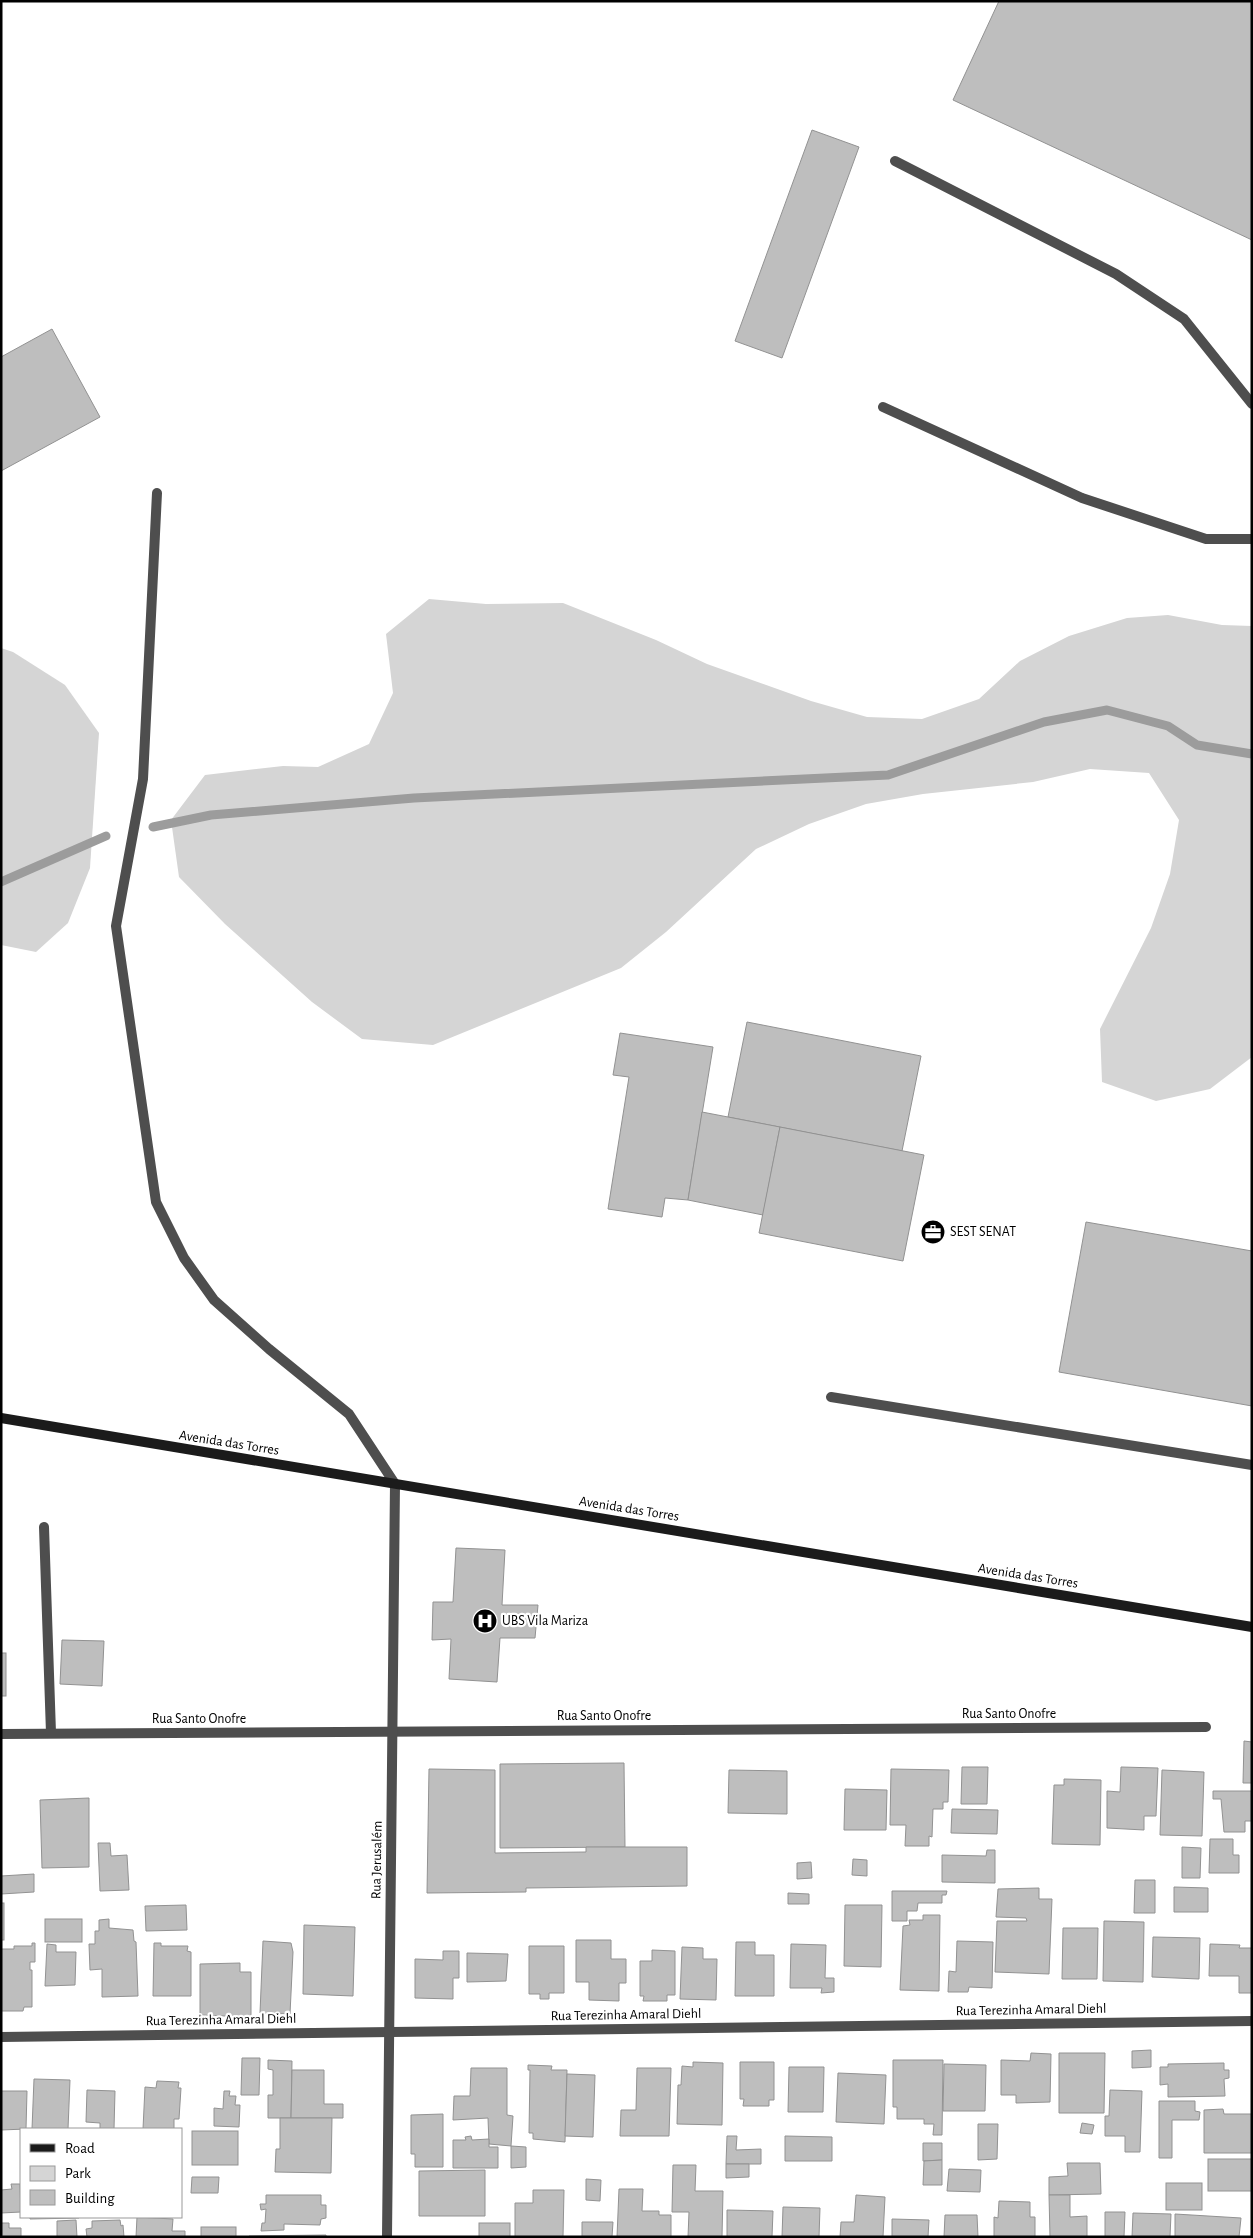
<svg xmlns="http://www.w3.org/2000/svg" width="1253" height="2238" viewBox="0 0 1253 2238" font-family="'Alegreya Sans',sans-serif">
  <rect width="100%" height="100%" fill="#fff"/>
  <g fill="#d5d5d5">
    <path d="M 429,599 L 486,604 L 563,603 L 656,640 L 707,664 L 811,701 L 867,717 L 922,719 L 979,699 L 1020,661 L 1069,636 L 1127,618 L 1168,615 L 1222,625 L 1252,626 L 1252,1057 L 1210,1089 L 1156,1101 L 1102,1082 L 1100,1029 L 1151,928 L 1170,874 L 1179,820 L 1149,773 L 1090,769 L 1033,782 L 923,794 L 866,804 L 809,824 L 756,849 L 666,932 L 621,968 L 433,1045 L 362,1039 L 312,1002 L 225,924 L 179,877 L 171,820 L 205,775 L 283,766 L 318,767 L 369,744 L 393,693 L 386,634 Z"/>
    <path d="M 1,648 L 13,652 L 65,685 L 99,733 L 90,868 L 68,923 L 36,952 L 1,945 Z"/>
  </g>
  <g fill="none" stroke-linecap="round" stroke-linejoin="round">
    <g stroke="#9c9c9c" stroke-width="9">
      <path d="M 153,827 L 211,815 L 414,798 L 888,775 L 1044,722 L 1107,710 L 1168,726 L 1197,745 L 1252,754"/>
      <path d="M 1,882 L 106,836"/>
    </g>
  </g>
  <g fill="#bebebe" stroke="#929292">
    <path d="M 999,1 L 1252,1 L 1252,240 L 953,100 Z"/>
    <path d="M 812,130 L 859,147 L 782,358 L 735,341 Z"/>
    <path d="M 52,329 L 100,417 L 1,471 L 1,357 Z"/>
    <path d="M 747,1022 L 921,1056 L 902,1151 L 728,1117 Z"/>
    <path d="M 620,1033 L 713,1047 L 688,1200 L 665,1198 L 662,1217 L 608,1209 L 629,1077 L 613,1075 Z"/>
    <path d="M 702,1112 L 780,1127 L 763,1215 L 688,1200 Z"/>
    <path d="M 780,1127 L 924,1155 L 903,1261 L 759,1233 Z"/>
    <path d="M 1086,1222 L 1252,1251 L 1252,1406 L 1059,1372 Z"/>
    <path d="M 456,1548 L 505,1550 L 502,1605 L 538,1605 L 535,1638 L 500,1638 L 497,1682 L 449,1679 L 451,1639 L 432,1640 L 433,1602 L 453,1602 Z"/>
    <path d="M 62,1640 L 104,1641 L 102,1686 L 60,1684 Z"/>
    <rect x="1" y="1653" width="5" height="43"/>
    <path d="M 1244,1741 L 1252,1742 L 1252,1783 L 1243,1783 Z"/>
    <path d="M 624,1763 L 625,1847 L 500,1848 L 500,1764 Z"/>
    <path d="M 962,1767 L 988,1767 L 987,1804 L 961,1804 Z"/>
    <path d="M 1121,1767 L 1158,1768 L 1156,1816 L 1144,1816 L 1144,1830 L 1107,1828 L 1107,1791 L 1120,1792 Z"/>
    <path d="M 429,1769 L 495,1770 L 495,1853 L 586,1852 L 586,1847 L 687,1847 L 687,1886 L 526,1888 L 526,1892 L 427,1893 Z"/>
    <path d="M 891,1769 L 949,1770 L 948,1802 L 943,1802 L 943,1809 L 933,1809 L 932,1837 L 929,1836 L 929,1846 L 905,1846 L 906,1825 L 890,1825 Z"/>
    <path d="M 729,1770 L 787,1771 L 787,1814 L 728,1813 Z"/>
    <path d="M 1162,1770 L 1204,1772 L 1202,1836 L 1160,1835 Z"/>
    <path d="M 1064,1779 L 1101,1780 L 1100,1845 L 1052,1844 L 1054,1785 L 1064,1785 Z"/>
    <path d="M 845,1789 L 887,1790 L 886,1830 L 844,1830 Z"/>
    <path d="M 1213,1791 L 1252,1791 L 1252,1821 L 1245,1821 L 1245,1832 L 1224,1832 L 1221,1799 L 1213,1799 Z"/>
    <path d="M 89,1798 L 89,1867 L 42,1868 L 40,1800 Z"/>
    <path d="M 952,1809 L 998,1810 L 997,1834 L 951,1833 Z"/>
    <path d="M 1210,1839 L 1233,1839 L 1233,1855 L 1239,1855 L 1239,1873 L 1209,1873 Z"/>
    <path d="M 98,1843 L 110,1843 L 111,1856 L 127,1855 L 129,1890 L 100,1891 Z"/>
    <path d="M 1182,1847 L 1201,1848 L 1200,1878 L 1182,1878 Z"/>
    <path d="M 987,1850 L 995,1850 L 995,1883 L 942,1882 L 942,1855 L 986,1856 Z"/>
    <path d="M 853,1859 L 867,1860 L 867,1876 L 852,1875 Z"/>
    <path d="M 811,1862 L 812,1878 L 797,1879 L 797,1863 Z"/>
    <path d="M 34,1874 L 34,1892 L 1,1894 L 1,1876 Z"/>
    <path d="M 1135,1880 L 1155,1880 L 1155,1913 L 1134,1913 Z"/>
    <path d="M 1174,1887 L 1208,1888 L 1208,1912 L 1174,1912 Z"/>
    <path d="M 1039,1888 L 1039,1899 L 1052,1899 L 1049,1974 L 995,1972 L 997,1921 L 1027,1921 L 1026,1918 L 996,1917 L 998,1889 Z"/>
    <path d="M 892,1891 L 947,1891 L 946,1895 L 942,1895 L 942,1903 L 918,1903 L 917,1911 L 907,1911 L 907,1921 L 892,1921 Z"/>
    <path d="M 788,1893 L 809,1894 L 809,1904 L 788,1904 Z"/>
    <rect x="1" y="1903" width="3" height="37"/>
    <path d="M 186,1905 L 187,1930 L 146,1931 L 145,1906 Z"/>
    <path d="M 845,1905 L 882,1905 L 881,1967 L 844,1966 Z"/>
    <path d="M 923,1915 L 940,1915 L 939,1991 L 900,1990 L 903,1926 L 910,1925 L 909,1920 L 923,1920 Z"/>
    <rect x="45" y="1919" width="37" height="23"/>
    <path d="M 109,1919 L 109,1928 L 133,1930 L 134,1941 L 136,1942 L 138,1996 L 102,1997 L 102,1969 L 90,1970 L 89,1944 L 95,1944 L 95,1931 L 99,1931 L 99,1920 Z"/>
    <path d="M 1104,1921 L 1144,1922 L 1143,1982 L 1103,1981 Z"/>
    <path d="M 304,1925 L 355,1927 L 353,1996 L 303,1994 Z"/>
    <path d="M 1063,1928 L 1098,1928 L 1097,1979 L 1062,1979 Z"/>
    <path d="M 1153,1937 L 1200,1938 L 1199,1979 L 1152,1977 Z"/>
    <path d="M 576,1940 L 611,1940 L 611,1959 L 626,1959 L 626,1983 L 619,1983 L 619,2001 L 589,2000 L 589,1982 L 576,1982 Z"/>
    <path d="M 263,1941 L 291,1943 L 293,1952 L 290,2014 L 260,2013 Z"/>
    <path d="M 957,1941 L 993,1942 L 992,1988 L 969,1987 L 968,1992 L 948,1992 L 949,1971 L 956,1972 Z"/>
    <path d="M 736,1942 L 755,1942 L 755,1955 L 774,1955 L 774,1996 L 735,1996 Z"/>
    <path d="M 32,1943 L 35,1943 L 35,1962 L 30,1962 L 30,1970 L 32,1970 L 32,2007 L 24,2007 L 23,2011 L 1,2011 L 1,1949 L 14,1949 L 14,1946 L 32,1946 Z"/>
    <path d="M 154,1943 L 161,1943 L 161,1946 L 188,1946 L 187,1951 L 191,1952 L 191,1996 L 153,1996 Z"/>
    <path d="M 47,1944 L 56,1945 L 56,1952 L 76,1952 L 75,1985 L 45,1986 Z"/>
    <path d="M 791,1944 L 826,1945 L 825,1978 L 834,1978 L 834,1992 L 821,1993 L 822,1988 L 790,1988 Z"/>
    <path d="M 1210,1944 L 1240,1945 L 1239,1948 L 1252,1948 L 1252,1993 L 1239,1993 L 1239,1976 L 1209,1976 Z"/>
    <path d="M 529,1946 L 564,1946 L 564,1993 L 549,1993 L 549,1999 L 540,1999 L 540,1994 L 529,1994 Z"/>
    <path d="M 682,1947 L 703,1948 L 703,1959 L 717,1959 L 716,2000 L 680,1999 Z"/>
    <path d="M 652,1950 L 675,1951 L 675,1995 L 667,1995 L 667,2001 L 643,2001 L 644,1996 L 640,1996 L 640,1961 L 652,1961 Z"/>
    <path d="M 443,1951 L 459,1951 L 459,1978 L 453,1978 L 453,1999 L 415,1998 L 415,1959 L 443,1960 Z"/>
    <path d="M 467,1953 L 508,1954 L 506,1981 L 467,1982 Z"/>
    <path d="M 240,1963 L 240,1972 L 251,1972 L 251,2017 L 200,2015 L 200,1964 Z"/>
    <path d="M 1151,2050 L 1151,2067 L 1132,2068 L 1132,2051 Z"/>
    <path d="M 1031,2053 L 1051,2054 L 1050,2102 L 1016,2103 L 1016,2095 L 1001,2095 L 1001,2060 L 1030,2061 Z"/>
    <path d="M 1059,2053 L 1105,2053 L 1104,2113 L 1059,2113 Z"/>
    <path d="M 242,2058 L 260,2058 L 259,2095 L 241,2095 Z"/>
    <path d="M 268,2060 L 292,2061 L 291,2118 L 268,2118 L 268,2095 L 273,2095 L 273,2070 L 268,2069 Z"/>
    <path d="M 893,2060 L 943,2060 L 942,2135 L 933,2135 L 934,2124 L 924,2124 L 924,2119 L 897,2119 L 897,2107 L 893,2107 Z"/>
    <path d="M 693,2062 L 723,2063 L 722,2125 L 677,2124 L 678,2085 L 681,2085 L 682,2066 L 693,2067 Z"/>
    <path d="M 740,2062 L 774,2062 L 774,2100 L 769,2100 L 769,2106 L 743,2106 L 744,2099 L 740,2099 Z"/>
    <path d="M 1224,2063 L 1224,2070 L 1229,2070 L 1229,2078 L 1224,2079 L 1225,2096 L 1168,2097 L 1168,2084 L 1160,2085 L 1160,2067 L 1168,2067 L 1168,2064 Z"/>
    <path d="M 944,2064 L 986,2065 L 985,2111 L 943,2111 Z"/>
    <path d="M 528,2065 L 552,2066 L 551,2070 L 567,2070 L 565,2142 L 533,2139 L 533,2133 L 529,2133 L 530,2070 L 528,2070 Z"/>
    <path d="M 789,2067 L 824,2067 L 823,2112 L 788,2112 Z"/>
    <path d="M 471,2068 L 507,2068 L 507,2115 L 513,2116 L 511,2146 L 489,2144 L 488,2118 L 453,2120 L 454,2096 L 470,2096 Z"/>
    <path d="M 637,2068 L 671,2068 L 669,2136 L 620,2136 L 621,2110 L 636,2110 Z"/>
    <path d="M 292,2070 L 324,2070 L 324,2104 L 343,2104 L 343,2118 L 291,2118 Z"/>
    <path d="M 838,2073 L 886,2075 L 884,2124 L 836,2122 Z"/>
    <path d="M 567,2074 L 595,2075 L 593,2137 L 565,2136 Z"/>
    <path d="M 34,2079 L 70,2080 L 68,2129 L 32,2129 Z"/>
    <path d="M 157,2081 L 179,2082 L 178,2088 L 181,2088 L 179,2119 L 174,2119 L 174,2129 L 143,2129 L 145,2087 L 156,2088 Z"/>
    <path d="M 87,2090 L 115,2091 L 114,2129 L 100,2129 L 100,2123 L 86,2122 Z"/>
    <path d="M 1110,2090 L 1142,2091 L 1140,2152 L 1125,2152 L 1125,2136 L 1105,2136 L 1105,2116 L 1109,2116 Z"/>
    <path d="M 1,2091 L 27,2091 L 26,2129 L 1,2130 Z"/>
    <path d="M 224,2091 L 230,2091 L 229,2096 L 236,2096 L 235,2105 L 240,2105 L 239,2127 L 214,2126 L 214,2108 L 223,2109 Z"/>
    <path d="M 1159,2101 L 1195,2101 L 1195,2111 L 1200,2112 L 1199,2120 L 1172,2120 L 1172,2158 L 1159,2158 Z"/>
    <path d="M 1223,2109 L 1224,2114 L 1252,2114 L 1252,2153 L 1204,2153 L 1204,2110 Z"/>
    <path d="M 443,2114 L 443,2167 L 415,2167 L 415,2154 L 411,2154 L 411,2115 Z"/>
    <path d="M 280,2118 L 332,2118 L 331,2173 L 275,2172 L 276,2149 L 280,2149 Z"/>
    <path d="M 1082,2123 L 1094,2125 L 1092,2134 L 1080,2133 Z"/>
    <path d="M 978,2124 L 998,2124 L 997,2159 L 978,2160 Z"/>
    <rect x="192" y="2131" width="46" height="34"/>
    <path d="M 471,2136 L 472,2140 L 489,2139 L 489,2147 L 498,2147 L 498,2168 L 453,2168 L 453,2140 L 466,2140 L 465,2137 Z"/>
    <path d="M 727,2136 L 737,2136 L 736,2150 L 761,2149 L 761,2164 L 726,2164 Z"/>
    <path d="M 785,2136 L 832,2137 L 832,2161 L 785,2161 Z"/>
    <path d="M 923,2143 L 942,2143 L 942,2160 L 923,2161 Z"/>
    <path d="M 511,2146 L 526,2147 L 526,2167 L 511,2168 Z"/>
    <rect x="1208" y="2159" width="44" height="32"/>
    <path d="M 942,2160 L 942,2185 L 923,2185 L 924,2161 Z"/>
    <path d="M 1067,2163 L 1100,2163 L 1101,2194 L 1049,2195 L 1049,2177 L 1068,2176 Z"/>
    <path d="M 726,2164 L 749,2164 L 749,2177 L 726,2178 Z"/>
    <path d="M 673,2165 L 696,2165 L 695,2191 L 723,2191 L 722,2237 L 688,2237 L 689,2212 L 672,2212 Z"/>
    <path d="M 949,2169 L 981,2170 L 980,2192 L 947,2191 Z"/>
    <path d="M 485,2170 L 485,2216 L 419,2216 L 419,2171 Z"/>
    <path d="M 192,2177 L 219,2177 L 218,2193 L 191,2193 Z"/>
    <path d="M 586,2179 L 601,2180 L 600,2201 L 586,2200 Z"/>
    <rect x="1166" y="2183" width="36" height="27"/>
    <path d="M 11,2184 L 20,2184 L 21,2212 L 1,2213 L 1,2190 L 12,2189 Z"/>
    <path d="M 619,2189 L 643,2189 L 642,2211 L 659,2211 L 659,2215 L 671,2215 L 671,2237 L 617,2237 Z"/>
    <path d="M 533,2190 L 564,2190 L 563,2237 L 515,2237 L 515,2203 L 533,2203 Z"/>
    <path d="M 266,2195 L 321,2195 L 321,2205 L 326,2205 L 326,2218 L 321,2219 L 320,2225 L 284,2224 L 284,2230 L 261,2231 L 262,2223 L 265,2223 L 266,2209 L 261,2210 L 260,2204 L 266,2204 Z"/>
    <path d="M 856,2195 L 885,2197 L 883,2237 L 840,2237 L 841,2222 L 854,2222 Z"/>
    <path d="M 1049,2195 L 1070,2195 L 1070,2217 L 1087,2216 L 1087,2237 L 1050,2237 Z"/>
    <path d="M 999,2201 L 1030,2202 L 1030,2217 L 1035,2217 L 1035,2237 L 994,2237 L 994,2217 L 998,2218 Z"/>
    <path d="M 783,2207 L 820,2208 L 819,2237 L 782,2237 Z"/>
    <path d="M 727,2210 L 773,2211 L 772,2237 L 727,2237 Z"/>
    <path d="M 1105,2212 L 1125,2212 L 1124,2237 L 1105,2237 Z"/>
    <path d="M 1133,2213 L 1171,2214 L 1170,2237 L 1132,2237 Z"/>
    <path d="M 1175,2214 L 1241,2218 L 1239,2237 L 1175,2237 Z"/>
    <path d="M 945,2215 L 977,2215 L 978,2237 L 944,2237 Z"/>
    <path d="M 30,2217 L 79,2217 L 79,2218 L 30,2219 Z"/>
    <path d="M 137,2217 L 173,2219 L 172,2231 L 185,2231 L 185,2237 L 136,2237 Z"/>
    <path d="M 892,2219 L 929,2220 L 928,2237 L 892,2237 Z"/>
    <path d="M 76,2220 L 77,2237 L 57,2237 L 57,2221 Z"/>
    <path d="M 120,2220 L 121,2226 L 123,2225 L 124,2237 L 87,2237 L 86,2229 L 92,2228 L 92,2221 Z"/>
    <path d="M 582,2222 L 613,2222 L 612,2237 L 582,2237 Z"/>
    <path d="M 1,2223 L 9,2223 L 9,2228 L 21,2228 L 21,2237 L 1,2237 Z"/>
    <rect x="479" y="2223" width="31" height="14"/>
    <rect x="201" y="2227" width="35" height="10"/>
    <path d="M 326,2235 L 326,2237 L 249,2237 L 249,2236 Z"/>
  </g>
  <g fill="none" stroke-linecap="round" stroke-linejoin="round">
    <g stroke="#4e4e4e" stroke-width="10">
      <path d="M 895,161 L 1116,274 L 1184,319 L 1252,404"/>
      <path d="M 883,407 L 1082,498 L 1206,539 L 1252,539"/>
      <path d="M 157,493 L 143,779 L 116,926 L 156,1202 L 184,1258 L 214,1300 L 269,1349 L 349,1414 L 395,1484"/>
    </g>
    <g stroke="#4e4e4e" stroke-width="10">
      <path d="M 831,1397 L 1252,1465"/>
      <path d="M 44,1527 L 51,1733"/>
      <path d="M 1,1734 L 1206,1727"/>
      <path d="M 1,2037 L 1252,2021"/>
      <path d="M 387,2237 L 395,1484"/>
    </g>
    <path stroke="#1b1b1b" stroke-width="10" d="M 1,1418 L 1252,1627"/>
  </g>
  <defs>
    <symbol id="office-disc" viewBox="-11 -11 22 22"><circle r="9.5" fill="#000" stroke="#fff"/><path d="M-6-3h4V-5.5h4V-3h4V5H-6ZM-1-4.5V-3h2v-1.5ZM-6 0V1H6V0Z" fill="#fff"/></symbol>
    <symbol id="hospital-disc" viewBox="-11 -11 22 22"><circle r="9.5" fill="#000" stroke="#fff"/><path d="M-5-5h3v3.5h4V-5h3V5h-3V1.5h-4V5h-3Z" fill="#fff"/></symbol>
  </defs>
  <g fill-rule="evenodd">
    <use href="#office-disc" x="919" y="1218" width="28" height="28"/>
    <use href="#hospital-disc" x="471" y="1607" width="28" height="28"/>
  </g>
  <g text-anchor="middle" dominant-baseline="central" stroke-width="4.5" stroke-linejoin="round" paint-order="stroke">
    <g font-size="14" fill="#000" stroke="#fff" text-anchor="start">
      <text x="950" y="1232">SEST SENAT</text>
      <text x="502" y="1621">UBS Vila Mariza</text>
    </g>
    <g font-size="14" fill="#000" stroke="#fff">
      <text transform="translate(229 1443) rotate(9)">Avenida das Torres</text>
      <text transform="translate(629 1509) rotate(9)">Avenida das Torres</text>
      <text transform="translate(1028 1576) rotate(9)">Avenida das Torres</text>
      <text x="1009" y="1714">Rua Santo Onofre</text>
      <text x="604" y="1716">Rua Santo Onofre</text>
      <text x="199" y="1719">Rua Santo Onofre</text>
      <text transform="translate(377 1860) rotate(-89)">Rua Jerusalém</text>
      <text transform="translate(1031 2010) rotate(-1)">Rua Terezinha Amaral Diehl</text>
      <text transform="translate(626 2015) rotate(-1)">Rua Terezinha Amaral Diehl</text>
      <text transform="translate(221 2020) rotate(-1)">Rua Terezinha Amaral Diehl</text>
    </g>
  </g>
  <rect width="1253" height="2238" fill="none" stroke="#000000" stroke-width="5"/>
  <rect x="20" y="2128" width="162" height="90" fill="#ffffff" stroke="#999999"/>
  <rect x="30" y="2144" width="25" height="8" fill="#1b1b1b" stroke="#999999"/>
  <text x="65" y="2153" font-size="15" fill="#000000">Road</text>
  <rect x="30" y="2166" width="25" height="15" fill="#d5d5d5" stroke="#999999"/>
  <text x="65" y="2178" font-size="15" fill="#000000">Park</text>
  <rect x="30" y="2190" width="25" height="15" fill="#bebebe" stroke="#999999"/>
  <text x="65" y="2203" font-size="15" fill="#000000">Building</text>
</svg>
